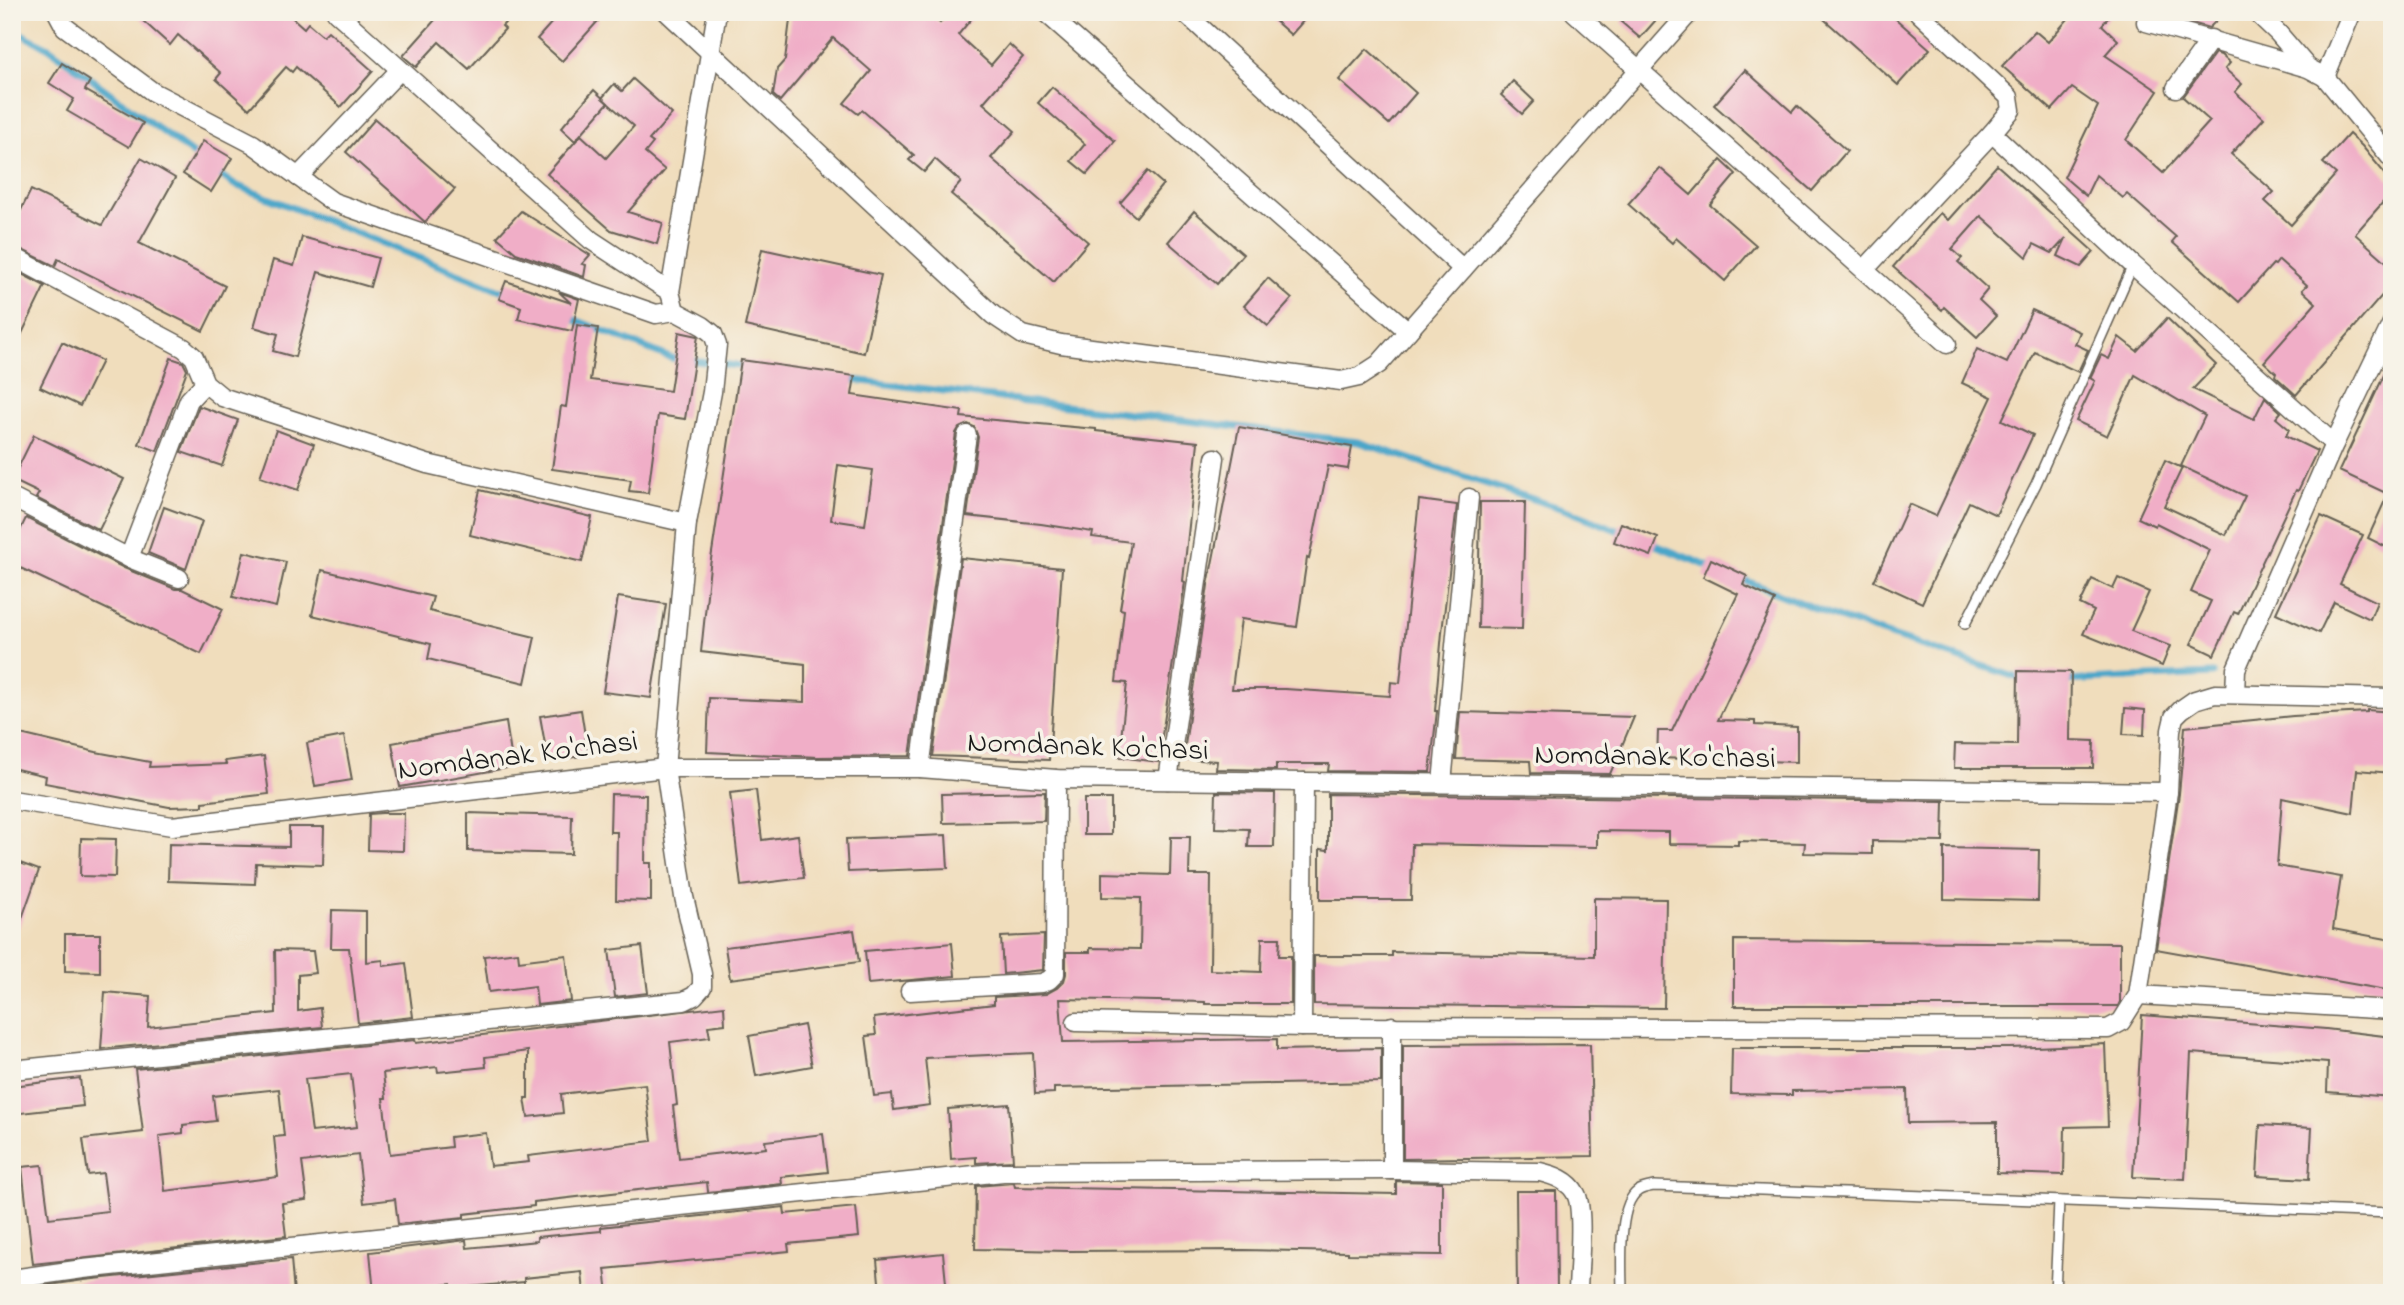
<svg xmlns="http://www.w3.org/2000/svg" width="2404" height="1305" viewBox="0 0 2404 1305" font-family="'Indie Flower',sans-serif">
  <rect width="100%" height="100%" fill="#f7f3e8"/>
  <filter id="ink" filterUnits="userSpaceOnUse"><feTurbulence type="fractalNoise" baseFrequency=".0143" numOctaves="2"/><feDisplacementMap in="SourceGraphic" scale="14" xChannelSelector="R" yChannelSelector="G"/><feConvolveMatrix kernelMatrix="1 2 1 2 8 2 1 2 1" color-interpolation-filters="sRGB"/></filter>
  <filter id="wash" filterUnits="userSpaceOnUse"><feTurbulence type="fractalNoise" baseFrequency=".00686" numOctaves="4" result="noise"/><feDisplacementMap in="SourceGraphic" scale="28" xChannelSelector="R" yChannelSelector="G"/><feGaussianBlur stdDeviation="1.57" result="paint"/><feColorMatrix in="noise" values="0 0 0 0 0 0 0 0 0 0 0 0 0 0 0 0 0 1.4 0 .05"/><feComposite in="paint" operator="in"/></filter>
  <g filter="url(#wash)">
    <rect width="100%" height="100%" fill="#f0ddbc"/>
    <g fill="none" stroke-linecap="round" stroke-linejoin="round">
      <g stroke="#4ca6c9" stroke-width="7">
        <path d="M 12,29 L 49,48 L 201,160"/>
        <path d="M 216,172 L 233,184 L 508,293"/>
        <path d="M 568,317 L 671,358 L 747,367"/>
        <path d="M 846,379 L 1359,442 L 1569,511 L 1627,534"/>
        <path d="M 1648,542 L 1715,569"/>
        <path d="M 1739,578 L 1842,619 L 2024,680"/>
        <path d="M 2064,681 L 2213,674"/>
      </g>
    </g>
    <g id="blocks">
      <g fill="#f0aec7" fill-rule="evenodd">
        <path d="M 133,12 L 286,12 L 304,28 L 308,23 L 323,36 L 328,31 L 373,71 L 341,107 L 296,67 L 292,72 L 286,67 L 249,109 L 216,79 L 221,73 L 178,35 L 170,45 Z"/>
        <path d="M 442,12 L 515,12 L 502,26 L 505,29 L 469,69 L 439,42 L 416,67 L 403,56 Z"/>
        <path d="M 561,12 L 588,12 L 598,21 L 562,61 L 537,39 Z"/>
        <path d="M 791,12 L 927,12 L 940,23 L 949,12 L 977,12 L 958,35 L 991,65 L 1009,44 L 1023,57 L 983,103 L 1015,131 L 991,158 L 1088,242 L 1054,282 L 951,194 L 961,182 L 935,159 L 924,172 L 909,160 L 914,155 L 862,110 L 858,114 L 844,103 L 871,71 L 833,38 L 780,101 L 773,95 L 777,69 L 785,60 Z"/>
        <path d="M 1265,12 L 1311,12 L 1291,35 Z"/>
        <path d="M 1630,12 L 1663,12 L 1640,38 L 1621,22 Z"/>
        <path d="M 1816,12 L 1888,12 L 1930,49 L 1898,85 Z"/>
        <path d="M 2074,12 L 2113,12 L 2102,25 L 2118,40 L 2105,55 L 2158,91 L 2126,140 L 2163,173 L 2210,121 L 2183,97 L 2215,53 L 2221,55 L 2230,63 L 2225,69 L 2242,84 L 2235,92 L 2264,118 L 2231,154 L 2274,192 L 2265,201 L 2291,225 L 2336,174 L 2323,163 L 2349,134 L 2362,146 L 2392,182 L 2392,192 L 2355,234 L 2392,267 L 2392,284 L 2296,395 L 2275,376 L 2276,373 L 2264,362 L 2316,303 L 2302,290 L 2307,285 L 2279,260 L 2275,265 L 2273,264 L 2239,302 L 2172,242 L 2176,237 L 2127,194 L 2123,198 L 2096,175 L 2086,196 L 2064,177 L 2098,106 L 2072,88 L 2052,110 L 2002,66 L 2035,31 L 2048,42 Z"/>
        <path d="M 2153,12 L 2225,12 L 2209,28 Z"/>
        <path d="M 1367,49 L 1416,93 L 1389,124 L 1339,80 Z"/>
        <path d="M 62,63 L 90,81 L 85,90 L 143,123 L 129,147 L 67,111 L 74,99 L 49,83 Z"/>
        <path d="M 1745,70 L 1792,112 L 1797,106 L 1847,151 L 1812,191 L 1714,105 Z"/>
        <path d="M 633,79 L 672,114 L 649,140 L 653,143 L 645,153 L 665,170 L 628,212 L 663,223 L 657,244 L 611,230 L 547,174 L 581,135 L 606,158 L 634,126 L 602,98 L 614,84 L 622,91 Z"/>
        <path d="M 1513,81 L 1534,101 L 1522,114 L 1501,95 Z"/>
        <path d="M 1052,87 L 1115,141 L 1087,174 L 1071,161 L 1085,144 L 1038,103 Z"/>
        <path d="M 594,90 L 608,103 L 575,141 L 561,128 Z"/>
        <path d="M 375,119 L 455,189 L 425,222 L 346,152 Z"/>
        <path d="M 203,141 L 232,158 L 211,192 L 183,174 Z"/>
        <path d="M 141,158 L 175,178 L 139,243 L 225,286 L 203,331 L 58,259 L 55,266 L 12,245 L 12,228 L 31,190 L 102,225 Z"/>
        <path d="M 1721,160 L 1736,174 L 1710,205 L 1756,245 L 1725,281 L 1676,238 L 1672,243 L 1628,204 L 1660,168 L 1691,195 Z"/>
        <path d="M 1997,165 L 2094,252 L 2081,267 L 2058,256 L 2066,238 L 2052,253 L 2034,244 L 2027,257 L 1981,216 L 1952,249 L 1962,258 L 1958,262 L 1988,289 L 1979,300 L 1996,316 L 1977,337 L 1944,307 L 1942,310 L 1893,267 L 1940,213 L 1948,220 Z"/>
        <path d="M 1148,171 L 1163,184 L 1136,217 L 1120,203 Z"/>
        <path d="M 521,211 L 590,255 L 582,264 L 586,265 L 584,277 L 516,253 L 497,237 Z"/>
        <path d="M 1194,211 L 1243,254 L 1217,284 L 1168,242 Z"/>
        <path d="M 302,237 L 378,258 L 370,287 L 318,272 L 295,357 L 273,351 L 278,334 L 254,327 L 273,260 L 294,266 Z"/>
        <path d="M 762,249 L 881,275 L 864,353 L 745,326 Z"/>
        <path d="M 12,269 L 45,286 L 12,354 Z"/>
        <path d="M 1268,278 L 1292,299 L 1268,326 L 1244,306 Z"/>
        <path d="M 506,281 L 571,303 L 559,292 L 579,299 L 572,331 L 518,319 L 521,307 L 499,299 Z"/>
        <path d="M 2032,310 L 2080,332 L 2075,344 L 2088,350 L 2078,372 L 2035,352 L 2002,420 L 2033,435 L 1996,515 L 1969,502 L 1922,603 L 1874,581 L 1909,504 L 1936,516 L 1992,397 L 1962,383 L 1977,349 L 2007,363 Z"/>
        <path d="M 2167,318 L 2216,365 L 2193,389 L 2254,419 L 2265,397 L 2281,412 L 2276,418 L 2289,429 L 2286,436 L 2317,451 L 2298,491 L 2296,490 L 2238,614 L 2234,612 L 2214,655 L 2191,644 L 2211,601 L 2191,592 L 2210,550 L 2156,523 L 2155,526 L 2138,518 L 2165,460 L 2182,468 L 2164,506 L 2226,535 L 2245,496 L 2181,466 L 2205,416 L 2135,375 L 2107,436 L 2076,421 L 2095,381 L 2090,378 L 2101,355 L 2109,359 L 2119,337 L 2137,351 Z"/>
        <path d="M 577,325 L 598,328 L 590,380 L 670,391 L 679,332 L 698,336 L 685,419 L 658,415 L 648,493 L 629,491 L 631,480 L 552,469 L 561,406 L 566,407 Z"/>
        <path d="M 62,342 L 102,361 L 80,406 L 40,387 Z"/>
        <path d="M 171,358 L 183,362 L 187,370 L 157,451 L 139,444 Z"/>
        <path d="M 2392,358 L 2392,457 L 2385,471 L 2392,475 L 2392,550 L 2368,538 L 2388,494 L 2339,471 Z"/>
        <path d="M 741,360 L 855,376 L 852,395 L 962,411 L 961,417 L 1096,429 L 1096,431 L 1198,442 L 1183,581 L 1185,582 L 1158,762 L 1119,757 L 1127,683 L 1116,682 L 1124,610 L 1120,609 L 1131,542 L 1092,537 L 1093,532 L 1041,524 L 967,516 L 978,437 L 974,427 L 968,424 L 959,428 L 956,433 L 910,756 L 818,757 L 707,752 L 709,698 L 805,702 L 805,664 L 701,652 L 710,566 ZM 838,465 L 873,470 L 865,525 L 831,520 Z"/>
        <path d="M 199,406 L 238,420 L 222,466 L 181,452 Z"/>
        <path d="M 1239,427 L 1352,447 L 1348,469 L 1328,466 L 1309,559 L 1307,558 L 1297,627 L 1241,619 L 1232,689 L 1285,689 L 1390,696 L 1391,682 L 1400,683 L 1419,500 L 1457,505 L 1442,632 L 1435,711 L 1437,711 L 1430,772 L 1328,771 L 1329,764 L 1276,764 L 1276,770 L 1216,769 L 1217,761 L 1183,759 L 1208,585 Z"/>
        <path d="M 276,430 L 314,444 L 298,490 L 260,477 Z"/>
        <path d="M 34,435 L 124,479 L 99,530 L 36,498 L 39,493 L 12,480 Z"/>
        <path d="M 480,490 L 592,517 L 582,562 L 470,535 Z"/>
        <path d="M 1480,502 L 1525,502 L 1522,629 L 1478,628 Z"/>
        <path d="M 164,507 L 202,521 L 186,569 L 148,553 Z"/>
        <path d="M 2321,516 L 2363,535 L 2340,584 L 2377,602 L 2370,619 L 2334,602 L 2319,633 L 2276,613 Z"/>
        <path d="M 26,518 L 124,568 L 175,589 L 182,589 L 223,609 L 201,654 L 12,564 L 12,547 Z"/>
        <path d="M 1621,523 L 1658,538 L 1651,556 L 1614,542 Z"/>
        <path d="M 244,552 L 286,562 L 276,607 L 233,597 Z"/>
        <path d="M 961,558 L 1062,568 L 1049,760 L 933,756 Z"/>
        <path d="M 1711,559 L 1747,576 L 1743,585 L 1775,600 L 1718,720 L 1755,721 L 1755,725 L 1797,727 L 1797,762 L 1657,758 L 1658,731 L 1672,731 L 1738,594 L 1703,577 Z"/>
        <path d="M 322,570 L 433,597 L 429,611 L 535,637 L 525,683 L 428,659 L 431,644 L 312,615 Z"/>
        <path d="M 2118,578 L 2149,592 L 2131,631 L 2170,646 L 2162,666 L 2083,634 L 2094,611 L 2080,604 L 2092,579 L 2113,589 Z"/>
        <path d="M 618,597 L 666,604 L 651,698 L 603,692 Z"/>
        <path d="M 2018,671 L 2071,672 L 2070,740 L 2094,741 L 2093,768 L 1954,768 L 1955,744 L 2017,745 Z"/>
        <path d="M 2125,708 L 2145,710 L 2144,735 L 2123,734 Z"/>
        <path d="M 581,710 L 588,755 L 548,761 L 540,716 Z"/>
        <path d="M 2367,710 L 2392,712 L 2392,773 L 2357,770 L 2353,813 L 2282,798 L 2277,866 L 2341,877 L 2333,929 L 2392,940 L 2392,991 L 2156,949 L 2179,794 L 2185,727 L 2293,716 L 2367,712 Z"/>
        <path d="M 1460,712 L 1569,715 L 1634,717 L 1610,774 L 1531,773 L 1530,761 L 1456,759 Z"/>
        <path d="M 506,722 L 513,767 L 400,787 L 392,743 Z"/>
        <path d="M 12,732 L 96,752 L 150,762 L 149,767 L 226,764 L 225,761 L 264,756 L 269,794 L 203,802 L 203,806 L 169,807 L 45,783 L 46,776 L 12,768 Z"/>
        <path d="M 344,736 L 352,780 L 315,786 L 307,743 Z"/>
        <path d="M 756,790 L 762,840 L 798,835 L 804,878 L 741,886 L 730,793 Z"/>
        <path d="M 1045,792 L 1044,821 L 943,823 L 942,794 Z"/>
        <path d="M 1216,792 L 1275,793 L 1274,847 L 1248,847 L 1249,829 L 1215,828 Z"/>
        <path d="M 611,794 L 646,795 L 645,863 L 651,863 L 651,901 L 616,900 L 617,832 L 610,832 Z"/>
        <path d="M 1328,794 L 1944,801 L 1943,842 L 1872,841 L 1872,854 L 1804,853 L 1805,843 L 1738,841 L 1738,845 L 1669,844 L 1669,832 L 1597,831 L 1597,847 L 1412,844 L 1411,900 L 1320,900 L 1320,849 L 1328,850 Z"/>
        <rect x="1084" y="799" width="27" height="36"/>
        <path d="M 382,813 L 404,813 L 403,851 L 368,850 L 369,814 Z"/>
        <path d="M 468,813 L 572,816 L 571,854 L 468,851 Z"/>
        <path d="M 289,827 L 324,827 L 323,865 L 256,863 L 255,884 L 168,881 L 169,844 L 289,847 Z"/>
        <path d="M 946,835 L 948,868 L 848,872 L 846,839 Z"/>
        <path d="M 1171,837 L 1190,837 L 1189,875 L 1211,875 L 1210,970 L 1261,972 L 1262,938 L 1280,938 L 1279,956 L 1291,956 L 1291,1004 L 1205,1004 L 1205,1002 L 1060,999 L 1063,1042 L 1277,1039 L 1277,1050 L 1381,1048 L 1381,1082 L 1054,1088 L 1054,1093 L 1035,1094 L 1033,1053 L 925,1058 L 930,1105 L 894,1110 L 892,1094 L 874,1096 L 866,1036 L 876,1035 L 874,1018 L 994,1004 L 994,997 L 1046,994 L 1057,988 L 1064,981 L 1066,974 L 1066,952 L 1090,952 L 1090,948 L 1140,949 L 1141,898 L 1102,897 L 1102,873 L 1170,875 Z"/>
        <path d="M 81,838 L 116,839 L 115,877 L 80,876 Z"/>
        <path d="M 1944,848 L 2039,850 L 2038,901 L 1944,899 Z"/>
        <path d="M 12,860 L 39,870 L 15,938 L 12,938 Z"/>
        <path d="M 1594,898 L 1666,899 L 1664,1008 L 1314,1004 L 1314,956 L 1392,956 L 1392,952 L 1594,956 Z"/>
        <path d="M 332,910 L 366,911 L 366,962 L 383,960 L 383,966 L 406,963 L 413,1017 L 358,1023 L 349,948 L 331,948 Z"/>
        <path d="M 854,930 L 859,962 L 730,979 L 725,947 Z"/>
        <path d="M 65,934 L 100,934 L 100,972 L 65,971 Z"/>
        <path d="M 1044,935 L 1043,970 L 1003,974 L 1001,937 Z"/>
        <path d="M 1734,940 L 2120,943 L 2120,1002 L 2118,1006 L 1734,1006 Z"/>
        <path d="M 952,943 L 955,976 L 868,984 L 865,951 Z"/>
        <path d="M 642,946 L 648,993 L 615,997 L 609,950 Z"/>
        <path d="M 275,950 L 313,951 L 316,973 L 298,975 L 298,1011 L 320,1008 L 322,1027 L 101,1049 L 105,992 L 150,996 L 148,1027 L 276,1013 Z"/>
        <path d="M 518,952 L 519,961 L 566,955 L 571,1001 L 537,1005 L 535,986 L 489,992 L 484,956 Z"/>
        <path d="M 724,1006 L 725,1024 L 708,1026 L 710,1037 L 670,1042 L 677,1105 L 673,1106 L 679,1158 L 766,1148 L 765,1141 L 823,1134 L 828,1172 L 781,1177 L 782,1184 L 708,1192 L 707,1182 L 534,1202 L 534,1206 L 464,1214 L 464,1217 L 398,1224 L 395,1199 L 364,1203 L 358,1155 L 302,1162 L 307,1200 L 282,1203 L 286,1236 L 33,1264 L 22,1167 L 42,1165 L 49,1218 L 108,1211 L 103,1173 L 88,1175 L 83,1139 L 143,1132 L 135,1069 L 415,1040 L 416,1043 ZM 528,1051 L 528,1098 L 525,1098 L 528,1117 L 563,1113 L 561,1094 L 645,1084 L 652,1141 L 528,1156 L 529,1162 L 490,1166 L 486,1133 L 450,1137 L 451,1147 L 390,1154 L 383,1098 L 386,1098 L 383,1073 L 437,1067 L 438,1072 L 486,1067 L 485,1057 ZM 351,1074 L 357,1127 L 312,1132 L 305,1079 ZM 279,1089 L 284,1136 L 274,1137 L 278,1177 L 165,1191 L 159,1136 L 183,1133 L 183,1125 L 216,1121 L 213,1096 Z"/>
        <path d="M 2142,1015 L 2326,1029 L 2392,1037 L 2392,1097 L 2327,1092 L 2328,1063 L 2191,1053 L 2185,1179 L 2133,1177 Z"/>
        <path d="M 804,1025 L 812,1066 L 756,1076 L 749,1036 Z"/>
        <path d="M 1590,1044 L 1593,1156 L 1403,1159 L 1403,1045 Z"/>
        <path d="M 2105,1044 L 2108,1126 L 2065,1127 L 2064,1175 L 1997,1173 L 1997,1122 L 1908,1123 L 1907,1089 L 1792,1091 L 1792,1095 L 1731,1094 L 1732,1048 L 2010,1048 Z"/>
        <path d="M 80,1078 L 83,1106 L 12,1114 L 12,1086 Z"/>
        <path d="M 1009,1104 L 1013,1161 L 976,1163 L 976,1157 L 951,1159 L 948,1109 Z"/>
        <path d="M 2260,1125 L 2312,1128 L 2309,1179 L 2257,1176 Z"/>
        <path d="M 1396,1181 L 1442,1182 L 1442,1255 L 1348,1254 L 1348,1252 L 1243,1250 L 1069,1251 L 975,1249 L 976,1186 L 1014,1183 L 1015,1187 L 1065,1188 L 1396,1194 Z"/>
        <path d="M 1516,1191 L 1556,1191 L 1557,1293 L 1517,1293 Z"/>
        <path d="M 784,1207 L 785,1214 L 856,1207 L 859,1237 L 788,1244 L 789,1251 L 605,1269 L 608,1293 L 584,1293 L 582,1272 L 524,1278 L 524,1282 L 470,1287 L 471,1293 L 451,1293 L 451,1284 L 400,1289 L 400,1293 L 374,1293 L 370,1252 L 466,1240 L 467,1248 L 537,1241 L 537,1237 L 601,1231 L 601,1227 Z"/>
        <path d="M 943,1253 L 947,1293 L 880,1293 L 877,1260 Z"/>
        <path d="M 291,1259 L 294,1293 L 37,1293 L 36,1287 L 84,1280 Z"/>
      </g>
    </g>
  </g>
  <g filter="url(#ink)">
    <use href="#blocks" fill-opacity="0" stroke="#666054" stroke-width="2"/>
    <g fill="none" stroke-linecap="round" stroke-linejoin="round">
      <defs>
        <g id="lane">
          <path d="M 1965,624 L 2036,484 L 2133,265"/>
          <path d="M 1622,1293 C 1622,1268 1617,1205 1638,1191 C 1642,1188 1649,1187 1654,1186 L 2392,1213"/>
          <path d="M 2055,1293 L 2059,1201"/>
        </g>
        <g id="street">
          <path d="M 57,12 L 65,27 L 153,92 L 253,144 L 333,202 L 656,314 L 675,311"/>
          <path d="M 336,12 L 591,240 L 670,292"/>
          <path d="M 667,12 L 993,315 L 1023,335 L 1061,344 L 1341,381 L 1359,377 L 1379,364 L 1690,12"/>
          <path d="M 1045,12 L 1408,331"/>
          <path d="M 1184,12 L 1463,269"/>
          <path d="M 1574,12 L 1864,270 L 1992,133"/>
          <path d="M 1918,12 L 2009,97 L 2011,110 L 1992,133 L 2133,265 L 2334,444"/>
          <path d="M 2256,12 L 2278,33 L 2308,68"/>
          <path d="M 2146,22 L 2308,68 L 2325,77 L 2352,12"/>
          <path d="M 2325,77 L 2392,159"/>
          <path d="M 2176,88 L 2211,39"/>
          <path d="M 298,177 L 400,70"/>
          <path d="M 12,256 L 184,348 L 194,357 L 205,383 L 222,397 L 427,464 L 687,523"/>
          <path d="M 1864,270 L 1947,344"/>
          <path d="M 12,498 L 129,558 L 179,578"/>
          <path d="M 129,558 L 189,400 L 205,383"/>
          <path d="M 2235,694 L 2236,669 L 2334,444 L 2392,323"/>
          <path d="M 920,768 L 967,435"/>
          <path d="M 1168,780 L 1215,458"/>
          <path d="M 1442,783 L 1469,498"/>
          <path d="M 12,800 L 172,826 L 665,768 L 920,768 L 1056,779 L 2168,792"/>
          <path d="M 910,991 L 1042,983 L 1049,980 L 1055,974 L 1056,779"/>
          <path d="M 2138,995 L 2392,1010"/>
          <path d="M 1076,1022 L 1302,1027 L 2108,1029 L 2121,1022 L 2138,995 L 2168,792 L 2171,730 L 2174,717 L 2182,709 L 2195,700 L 2215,694 L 2392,698"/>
          <path d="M 1302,1027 L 1304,782"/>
          <path d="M 12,1070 L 684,1001 L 694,996 L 702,987 L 702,974 L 684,897 L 665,768 L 687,523 L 712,392 L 717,345 L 713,334 L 703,326 L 675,311 L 670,292 L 717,12"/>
          <path d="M 1392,1170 L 1392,1026"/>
          <path d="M 12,1279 L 83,1269 L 1003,1172 L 1392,1170 L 1540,1172 C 1553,1175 1569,1180 1576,1194 C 1585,1211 1578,1271 1578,1293"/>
        </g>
      </defs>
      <use href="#lane" stroke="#666054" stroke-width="12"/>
      <use href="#street" stroke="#666054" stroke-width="21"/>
      <use href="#lane" stroke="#fff" stroke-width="9"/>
      <use href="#street" stroke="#fff" stroke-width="18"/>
    </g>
  </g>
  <g text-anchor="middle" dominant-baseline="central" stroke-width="7" stroke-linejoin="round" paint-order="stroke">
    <g font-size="30" fill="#1c1c1c" stroke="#f7f3e8">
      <text transform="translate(1088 748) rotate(2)">Nomdanak Ko'chasi</text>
      <text transform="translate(518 757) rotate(-7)">Nomdanak Ko'chasi</text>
      <text transform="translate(1655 758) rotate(1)">Nomdanak Ko'chasi</text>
    </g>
  </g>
  <rect width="2404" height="1305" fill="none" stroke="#f7f3e8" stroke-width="42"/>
</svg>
